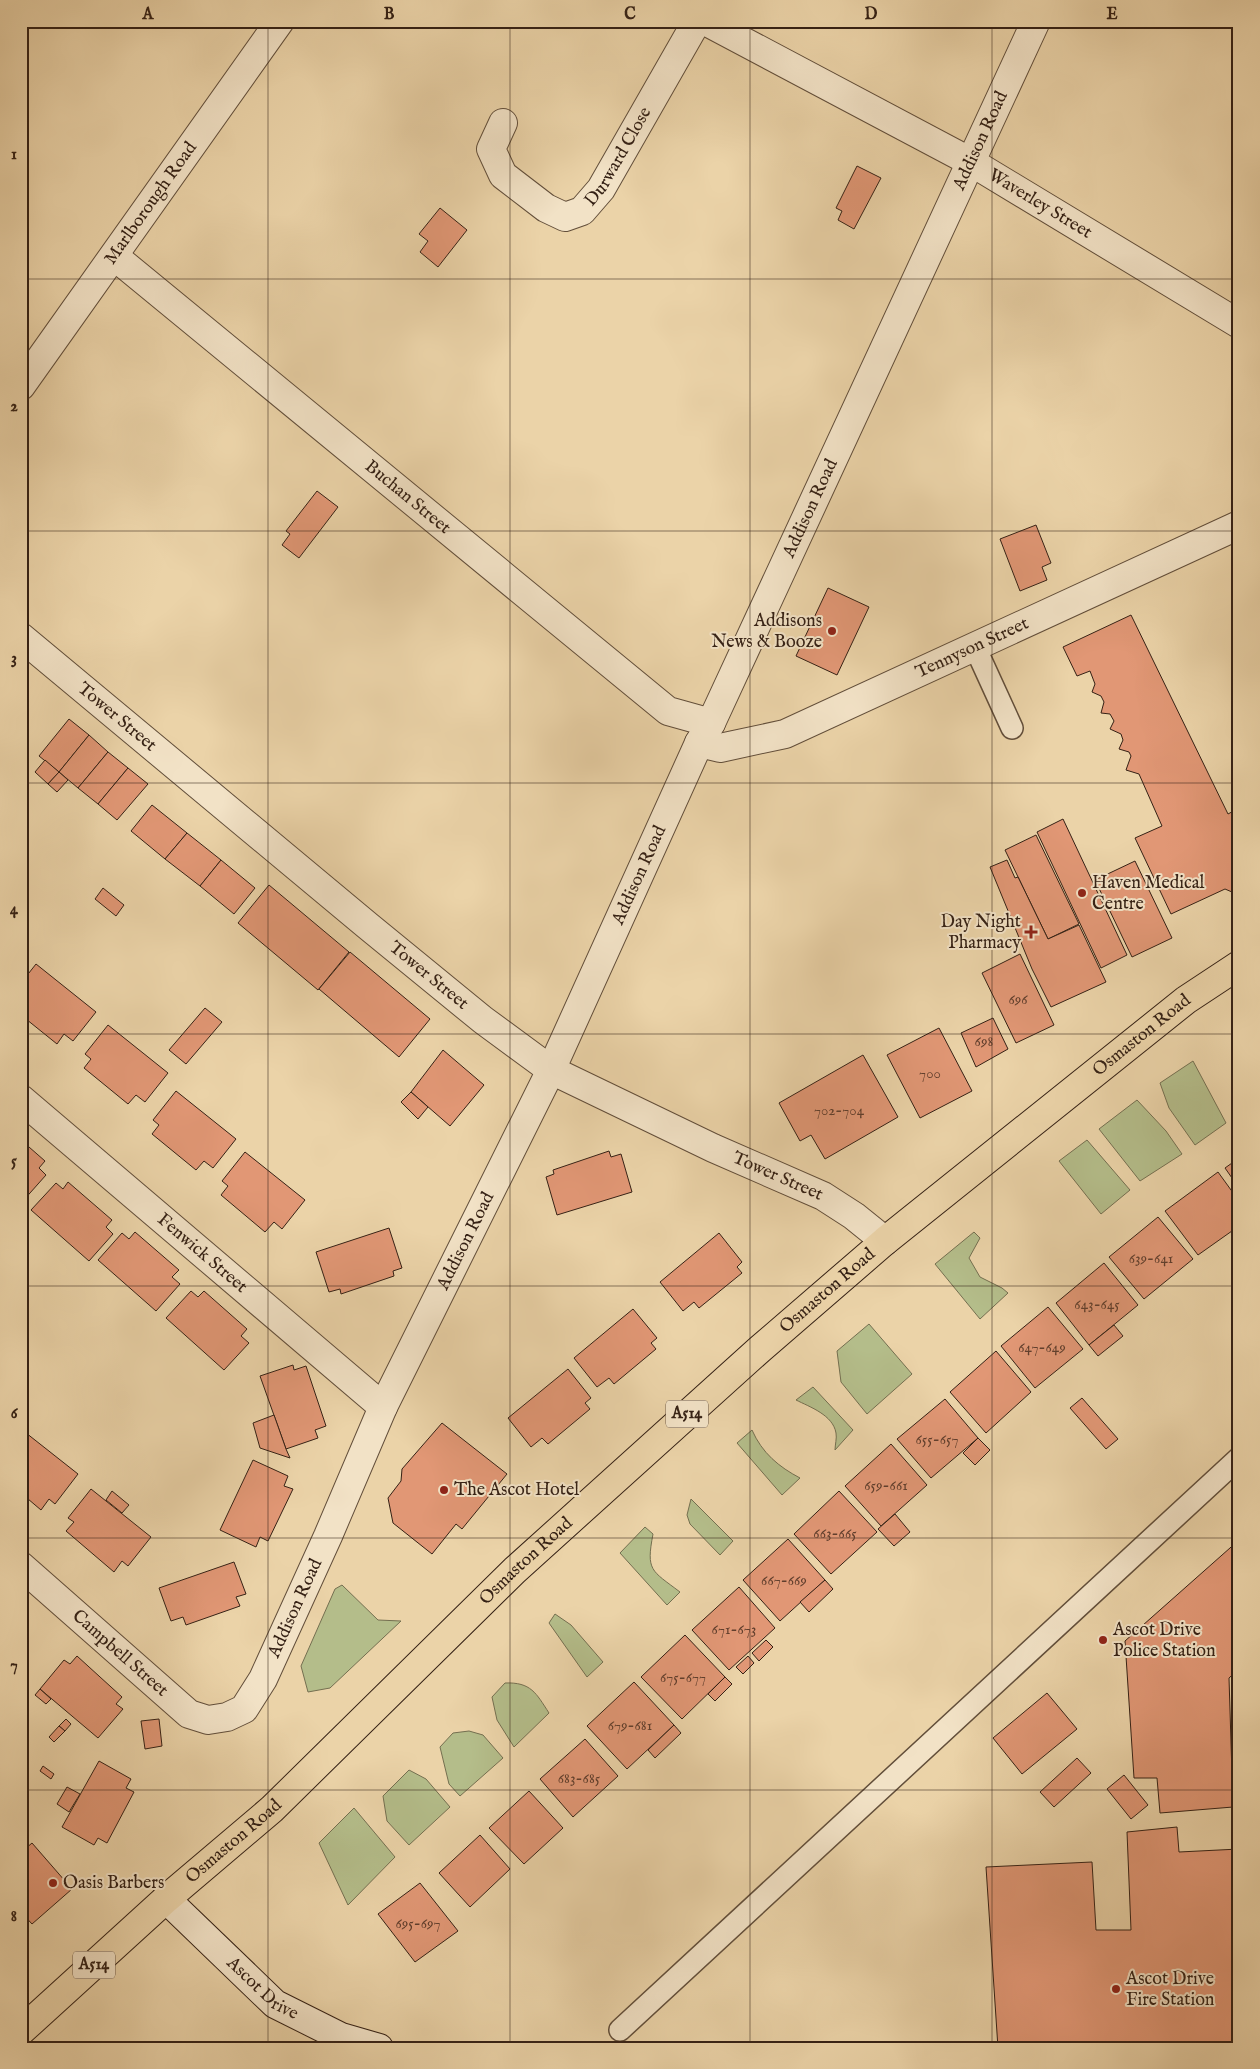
<svg xmlns="http://www.w3.org/2000/svg" width="1260" height="2069" viewBox="0 0 1260 2069" font-family="'IM FELL English',serif">
  <rect width="100%" height="100%" fill="#ebd3a8"/>
  <filter id="stains"><feTurbulence type="fractalNoise" baseFrequency=".004" numOctaves="4"/><feColorMatrix values="0 0 0 0 .2 0 0 0 0 .09 0 0 0 0 .02 0 0 0 .5 -.17"/></filter>
  <radialGradient id="worn" r=".72"><stop offset=".6" stop-color="#630" stop-opacity="0"/><stop offset="1" stop-color="#630" stop-opacity=".3"/></radialGradient>
  <g fill="#b4bd8a" stroke="#746f50">
    <path d="M 1193,1061 L 1226,1123 L 1195,1145 L 1169,1108 L 1160,1083 Z"/>
    <path d="M 1137,1100 L 1166,1131 L 1182,1154 L 1140,1181 L 1099,1129 Z"/>
    <path d="M 1087,1140 L 1130,1190 L 1101,1214 L 1059,1161 Z"/>
    <path d="M 974,1232 L 980,1238 L 969,1258 L 980,1277 L 1002,1288 L 1008,1293 L 980,1319 L 935,1264 Z"/>
    <path d="M 869,1324 L 912,1374 L 867,1414 L 841,1382 L 837,1351 Z"/>
    <path d="M 813,1387 L 853,1430 L 835,1450 C 835,1445 837,1438 836,1433 C 833,1415 810,1407 796,1400 Z"/>
    <path d="M 752,1430 C 762,1453 779,1467 800,1478 L 782,1495 L 737,1443 Z"/>
    <path d="M 691,1499 L 733,1541 L 720,1555 L 690,1524 L 687,1515 Z"/>
    <path d="M 645,1527 L 653,1534 C 646,1571 651,1570 680,1592 L 667,1605 L 620,1553 Z"/>
    <path d="M 342,1585 L 378,1620 L 401,1621 L 330,1688 L 308,1692 L 301,1666 L 335,1589 Z"/>
    <path d="M 555,1614 L 571,1625 L 603,1662 L 587,1677 L 549,1623 Z"/>
    <path d="M 505,1683 C 531,1682 536,1693 549,1713 L 514,1747 L 497,1720 L 492,1697 Z"/>
    <path d="M 469,1731 L 483,1735 L 503,1758 L 460,1796 L 449,1784 L 440,1747 L 453,1733 Z"/>
    <path d="M 409,1770 L 426,1779 L 450,1807 L 409,1845 L 387,1821 L 383,1796 Z"/>
    <path d="M 354,1808 L 395,1857 L 348,1905 L 319,1843 Z"/>
  </g>
  <g fill="#e19775" stroke="#352115">
    <path d="M 857,166 L 881,178 L 854,229 L 838,220 L 842,211 L 836,208 Z"/>
    <path d="M 440,208 L 467,230 L 438,267 L 420,252 L 428,241 L 419,234 Z"/>
    <path d="M 317,491 L 338,507 L 299,558 L 282,545 L 290,534 L 286,531 Z"/>
    <path d="M 1036,525 L 1051,563 L 1042,567 L 1047,580 L 1020,591 L 1000,539 Z"/>
    <path d="M 828,588 L 869,607 L 837,675 L 796,656 Z"/>
    <path d="M 1131,615 L 1228,814 L 1239,808 L 1239,895 L 1225,889 L 1171,914 L 1135,838 L 1162,826 L 1139,774 L 1126,770 L 1131,756 L 1129,752 L 1119,749 L 1123,740 L 1121,734 L 1110,729 L 1114,721 L 1110,714 L 1101,713 L 1104,702 L 1101,696 L 1092,692 L 1095,684 L 1090,671 L 1077,676 L 1063,647 Z"/>
    <path d="M 69,719 L 89,735 L 59,772 L 39,756 Z"/>
    <path d="M 89,735 L 108,752 L 78,788 L 59,772 Z"/>
    <path d="M 108,752 L 128,768 L 98,804 L 78,788 Z"/>
    <path d="M 45,760 L 59,772 L 48,784 L 35,772 Z"/>
    <path d="M 128,768 L 148,784 L 117,820 L 98,804 Z"/>
    <path d="M 59,772 L 68,780 L 57,792 L 48,784 Z"/>
    <path d="M 152,805 L 187,833 L 165,859 L 131,831 Z"/>
    <path d="M 1063,819 L 1127,955 L 1101,968 L 1037,832 Z"/>
    <path d="M 187,833 L 221,860 L 200,886 L 165,859 Z"/>
    <path d="M 1036,835 L 1079,924 L 1048,939 L 1005,850 Z"/>
    <path d="M 221,860 L 255,888 L 234,914 L 200,886 Z"/>
    <path d="M 1007,860 L 1015,878 L 1018,877 L 1048,939 L 1079,925 L 1106,982 L 1051,1007 L 1032,969 L 990,867 Z"/>
    <path d="M 1135,861 L 1172,938 L 1132,957 L 1095,880 Z"/>
    <path d="M 269,885 L 349,952 L 318,990 L 238,923 Z"/>
    <path d="M 103,888 L 124,905 L 116,916 L 95,899 Z"/>
    <path d="M 350,952 L 430,1019 L 399,1057 L 319,989 Z"/>
    <path d="M 1020,954 L 1054,1025 L 1016,1043 L 982,973 Z"/>
    <path d="M 36,964 L 96,1012 L 73,1041 L 64,1034 L 57,1044 L 21,1015 L 21,983 Z"/>
    <path d="M 205,1008 L 222,1022 L 186,1064 L 169,1050 Z"/>
    <path d="M 993,1018 L 1008,1049 L 976,1067 L 961,1033 Z"/>
    <path d="M 108,1025 L 168,1073 L 145,1102 L 136,1095 L 128,1104 L 84,1068 L 91,1059 L 85,1054 Z"/>
    <path d="M 939,1028 L 972,1091 L 920,1118 L 887,1055 Z"/>
    <path d="M 443,1050 L 484,1085 L 450,1126 L 411,1092 Z"/>
    <path d="M 863,1055 L 898,1117 L 825,1159 L 811,1135 L 800,1141 L 779,1103 Z"/>
    <path d="M 176,1091 L 236,1139 L 213,1168 L 204,1161 L 196,1170 L 152,1134 L 159,1125 L 153,1120 Z"/>
    <path d="M 411,1092 L 428,1107 L 418,1119 L 401,1102 Z"/>
    <path d="M 21,1140 L 45,1161 L 39,1168 L 46,1175 L 22,1202 Z"/>
    <path d="M 609,1151 L 611,1157 L 621,1154 L 632,1192 L 557,1215 L 546,1177 L 554,1174 L 553,1170 Z"/>
    <path d="M 245,1152 L 305,1200 L 282,1229 L 274,1222 L 265,1232 L 221,1195 L 228,1186 L 222,1181 Z"/>
    <path d="M 1239,1158 L 1239,1188 L 1225,1168 Z"/>
    <path d="M 1218,1172 L 1239,1201 L 1239,1226 L 1198,1255 L 1165,1211 Z"/>
    <path d="M 68,1182 L 112,1220 L 106,1227 L 113,1234 L 89,1261 L 31,1210 L 56,1183 L 63,1189 Z"/>
    <path d="M 1158,1217 L 1193,1259 L 1144,1299 L 1109,1257 Z"/>
    <path d="M 389,1228 L 402,1268 L 393,1271 L 394,1276 L 341,1294 L 340,1289 L 329,1292 L 316,1252 Z"/>
    <path d="M 135,1232 L 179,1270 L 172,1277 L 180,1284 L 156,1311 L 98,1260 L 122,1233 L 129,1239 Z"/>
    <path d="M 719,1233 L 742,1262 L 737,1267 L 742,1273 L 699,1308 L 694,1302 L 683,1311 L 660,1282 Z"/>
    <path d="M 1104,1263 L 1138,1305 L 1089,1345 L 1056,1303 Z"/>
    <path d="M 191,1291 L 198,1297 L 204,1291 L 247,1329 L 241,1336 L 249,1343 L 224,1370 L 166,1318 Z"/>
    <path d="M 1048,1307 L 1083,1349 L 1035,1388 L 1001,1346 Z"/>
    <path d="M 633,1309 L 657,1338 L 651,1343 L 656,1349 L 614,1384 L 609,1378 L 597,1387 L 574,1358 Z"/>
    <path d="M 1114,1325 L 1123,1336 L 1098,1356 L 1089,1345 Z"/>
    <path d="M 996,1351 L 1031,1392 L 986,1433 L 950,1392 Z"/>
    <path d="M 293,1365 L 294,1370 L 306,1366 L 326,1426 L 315,1430 L 318,1438 L 286,1449 L 260,1376 Z"/>
    <path d="M 568,1369 L 591,1398 L 585,1403 L 590,1409 L 548,1444 L 542,1438 L 531,1447 L 508,1418 Z"/>
    <path d="M 1082,1398 L 1118,1439 L 1106,1449 L 1070,1408 Z"/>
    <path d="M 945,1399 L 978,1438 L 931,1478 L 897,1439 Z"/>
    <path d="M 274,1415 L 286,1449 L 290,1458 L 260,1448 L 253,1423 Z"/>
    <path d="M 442,1423 L 507,1474 L 462,1529 L 456,1524 L 432,1554 L 393,1523 L 388,1498 L 401,1481 L 402,1469 Z"/>
    <path d="M 21,1429 L 78,1474 L 55,1504 L 49,1499 L 41,1510 L 21,1493 Z"/>
    <path d="M 978,1438 L 990,1450 L 975,1465 L 963,1453 Z"/>
    <path d="M 891,1444 L 927,1485 L 881,1526 L 845,1486 Z"/>
    <path d="M 253,1460 L 288,1476 L 284,1486 L 293,1489 L 268,1541 L 260,1537 L 256,1547 L 220,1530 Z"/>
    <path d="M 91,1489 L 151,1537 L 128,1566 L 122,1561 L 114,1572 L 66,1531 L 74,1522 L 68,1518 Z"/>
    <path d="M 112,1491 L 129,1505 L 122,1513 L 106,1500 Z"/>
    <path d="M 839,1491 L 877,1532 L 831,1574 L 794,1534 Z"/>
    <path d="M 895,1514 L 910,1532 L 894,1546 L 878,1529 Z"/>
    <path d="M 788,1539 L 825,1580 L 780,1621 L 743,1580 Z"/>
    <path d="M 1239,1540 L 1239,1669 L 1229,1678 L 1233,1807 L 1160,1813 L 1157,1778 L 1134,1778 L 1125,1641 Z"/>
    <path d="M 234,1562 L 246,1594 L 236,1597 L 240,1606 L 186,1625 L 183,1617 L 171,1621 L 159,1588 Z"/>
    <path d="M 825,1580 L 833,1589 L 809,1612 L 800,1602 Z"/>
    <path d="M 739,1587 L 775,1628 L 729,1670 L 692,1630 Z"/>
    <path d="M 685,1635 L 725,1677 L 682,1719 L 641,1677 Z"/>
    <path d="M 766,1640 L 773,1647 L 759,1661 L 752,1653 Z"/>
    <path d="M 77,1656 L 122,1697 L 116,1704 L 123,1709 L 98,1738 L 40,1689 L 64,1660 L 70,1664 Z"/>
    <path d="M 748,1656 L 754,1663 L 743,1674 L 736,1667 Z"/>
    <path d="M 725,1677 L 732,1684 L 715,1701 L 708,1694 Z"/>
    <path d="M 634,1682 L 674,1725 L 627,1769 L 587,1726 Z"/>
    <path d="M 40,1689 L 51,1699 L 46,1704 L 35,1695 Z"/>
    <path d="M 1047,1693 L 1077,1729 L 1022,1774 L 993,1738 Z"/>
    <path d="M 66,1719 L 71,1724 L 65,1731 L 59,1726 Z"/>
    <path d="M 159,1719 L 162,1746 L 145,1749 L 141,1721 Z"/>
    <path d="M 674,1725 L 681,1733 L 655,1758 L 648,1750 Z"/>
    <path d="M 59,1726 L 65,1731 L 54,1742 L 49,1737 Z"/>
    <path d="M 585,1739 L 618,1776 L 573,1817 L 540,1779 Z"/>
    <path d="M 1077,1758 L 1091,1773 L 1054,1807 L 1040,1792 Z"/>
    <path d="M 99,1761 L 131,1779 L 126,1788 L 134,1792 L 107,1843 L 98,1838 L 94,1845 L 62,1827 Z"/>
    <path d="M 43,1766 L 54,1774 L 51,1779 L 40,1771 Z"/>
    <path d="M 1124,1775 L 1148,1805 L 1131,1819 L 1107,1789 Z"/>
    <path d="M 67,1787 L 80,1794 L 69,1812 L 57,1804 Z"/>
    <path d="M 529,1791 L 563,1828 L 524,1864 L 489,1828 Z"/>
    <path d="M 1177,1827 L 1179,1852 L 1239,1849 L 1239,2048 L 998,2048 L 986,1867 L 1092,1862 L 1096,1930 L 1131,1930 L 1127,1832 Z"/>
    <path d="M 480,1835 L 510,1869 L 470,1907 L 439,1873 Z"/>
    <path d="M 32,1843 L 72,1889 L 32,1924 L 21,1912 L 21,1844 L 25,1849 Z"/>
    <path d="M 420,1883 L 458,1931 L 415,1962 L 378,1914 Z"/>
  </g>
  <g fill="none" stroke-linecap="round" stroke-linejoin="round">
    <defs>
      <g id="lane">
        <path d="M 975,647 L 1012,728"/>
        <path d="M 620,2030 L 1239,1458"/>
      </g>
      <g id="street">
        <path id="s1" d="M 705,21 L 971,162 L 1239,324"/>
        <path id="s2" d="M 503,123 L 491,149 L 503,175 L 546,208 L 565,217 L 582,211 L 601,189 L 697,21"/>
        <path id="s3" d="M 114,256 L 668,711 L 711,723"/>
        <path id="s4" d="M 21,386 L 280,21"/>
        <path id="s5" d="M 21,637 L 368,926 L 483,1020 L 551,1070 L 713,1148 L 823,1196 L 854,1216 L 885,1241"/>
        <path id="s6" d="M 699,743 L 720,748 L 785,734 L 1239,525"/>
        <path id="s7" d="M 21,1099 L 383,1407"/>
        <path id="s8" d="M 21,1566 L 189,1714 L 208,1720 L 227,1717 L 244,1709 L 263,1679 L 328,1536 L 383,1407 L 551,1070 L 699,743 L 711,723 L 1036,21"/>
      </g>
      <g id="secondary">
        <path id="s9" d="M 166,1899 L 275,2004 L 341,2037 L 379,2048"/>
      </g>
      <g id="primary">
        <path id="s10" d="M 21,2031 L 166,1899 L 272,1809 L 515,1570 L 760,1349 L 885,1241 L 1186,1000 L 1239,965"/>
      </g>
    </defs>
    <use href="#lane" stroke="#624e3a" stroke-width="24"/>
    <use href="#street" stroke="#624e3a" stroke-width="30"/>
    <use href="#secondary" stroke="#352115" stroke-width="30"/>
    <use href="#primary" stroke="#352115" stroke-width="30"/>
    <use href="#lane" stroke="#f2e2c6" stroke-width="21"/>
    <use href="#street" stroke="#f2e2c6" stroke-width="28"/>
    <use href="#secondary" stroke="#f2e2c6" stroke-width="28"/>
    <use href="#primary" stroke="#ebd3a8" stroke-width="28"/>
  </g>
  <path fill="none" stroke="#352115" stroke-width="1" stroke-opacity="0.55" d="M 268,21 L 268,2048M 510,21 L 510,2048M 750,21 L 750,2048M 992,21 L 992,2048M 21,279 L 1239,279M 21,531 L 1239,531M 21,783 L 1239,783M 21,1034 L 1239,1034M 21,1286 L 1239,1286M 21,1538 L 1239,1538M 21,1790 L 1239,1790"/>
  <g fill="#8f2418" stroke="#f2e2c6" stroke-width="2">
    <circle cx="832" cy="631" r="5"/>
    <circle cx="1082" cy="893" r="5"/>
    <path d="M1028.5 924.5h5v5h5v5h-5v5h-5v-5h-5v-5h5z"/>
    <circle cx="444" cy="1490" r="5"/>
    <circle cx="1103" cy="1640" r="5"/>
    <circle cx="53" cy="1883" r="5"/>
    <circle cx="1116" cy="1989" r="5"/>
  </g>
  <g text-anchor="middle" dominant-baseline="central" stroke-width="4" stroke-linejoin="round" paint-order="stroke">
    <g font-size="15" fill="#603e2d">
      <text x="1018" y="999">696</text>
      <text x="984" y="1041">698</text>
      <text x="930" y="1073">700</text>
      <text x="839" y="1110">702-704</text>
      <text x="1151" y="1258">639-641</text>
      <text x="1097" y="1304">643-645</text>
      <text x="1042" y="1347">647-649</text>
      <text x="937" y="1439">655-657</text>
      <text x="886" y="1485">659-661</text>
      <text x="835" y="1533">663-665</text>
      <text x="784" y="1580">667-669</text>
      <text x="734" y="1629">671-673</text>
      <text x="683" y="1677">675-677</text>
      <text x="630" y="1725">679-681</text>
      <text x="579" y="1778">683-685</text>
      <text x="418" y="1923">695-697</text>
    </g>
    <g fill="#f2e2c6" stroke="#6e5b4a" stroke-width="1">
      <rect x="666" y="1400.5" width="42" height="27" rx="4"/>
      <rect x="73" y="1951.5" width="42" height="27" rx="4"/>
    </g>
    <g font-size="16" font-weight="bold" fill="#352115">
      <text x="687" y="1414">A514</text>
      <text x="94" y="1965">A514</text>
    </g>
    <g font-size="18" fill="#352115" stroke="#f2e2c6">
      <text stroke="none"><textPath href="#s8" startOffset="2015">Addison Road</textPath></text>
      <text stroke="none"><textPath href="#s2" startOffset="216">Durward Close</textPath></text>
      <text stroke="none"><textPath href="#s4" startOffset="224">Marlborough Road</textPath></text>
      <text stroke="none"><textPath href="#s1" startOffset="382">Waverley Street</textPath></text>
      <text stroke="none"><textPath href="#s3" startOffset="380">Buchan Street</textPath></text>
      <text stroke="none"><textPath href="#s8" startOffset="1610">Addison Road</textPath></text>
      <text stroke="none"><textPath href="#s6" startOffset="294">Tennyson Street</textPath></text>
      <text stroke="none"><textPath href="#s5" startOffset="125">Tower Street</textPath></text>
      <text stroke="none"><textPath href="#s8" startOffset="1205">Addison Road</textPath></text>
      <text stroke="none"><textPath href="#s5" startOffset="530">Tower Street</textPath></text>
      <text stroke="none"><textPath href="#s10" startOffset="1500">Osmaston Road</textPath></text>
      <text stroke="none"><textPath href="#s5" startOffset="935">Tower Street</textPath></text>
      <text stroke="none"><textPath href="#s8" startOffset="800">Addison Road</textPath></text>
      <text stroke="none"><textPath href="#s7" startOffset="238">Fenwick Street</textPath></text>
      <text stroke="none"><textPath href="#s10" startOffset="1095">Osmaston Road</textPath></text>
      <text stroke="none"><textPath href="#s10" startOffset="690">Osmaston Road</textPath></text>
      <text stroke="none"><textPath href="#s8" startOffset="395">Addison Road</textPath></text>
      <text stroke="none"><textPath href="#s8" startOffset="132">Campbell Street</textPath></text>
      <text stroke="none"><textPath href="#s10" startOffset="285">Osmaston Road</textPath></text>
      <text stroke="none"><textPath href="#s9" startOffset="132">Ascot Drive</textPath></text>
    </g>
    <g font-size="18" fill="#352115" stroke="#f2e2c6" text-anchor="start">
      <text x="822" y="621" text-anchor="end">Addisons<tspan x="822" dy="21">News &amp; Booze</tspan></text>
      <text x="1092" y="883">Haven Medical<tspan x="1092" dy="21">Centre</tspan></text>
      <text x="1021" y="922" text-anchor="end">Day Night<tspan x="1021" dy="21">Pharmacy</tspan></text>
      <text x="454" y="1490">The Ascot Hotel</text>
      <text x="1113" y="1630">Ascot Drive<tspan x="1113" dy="21">Police Station</tspan></text>
      <text x="63" y="1883">Oasis Barbers</text>
      <text x="1126" y="1979">Ascot Drive<tspan x="1126" dy="21">Fire Station</tspan></text>
    </g>
  </g>
  <rect width="1260" height="2069" fill="none" stroke="#ebd3a8" stroke-width="55"/>
  <rect x="28" y="28" width="1204" height="2014" fill="none" stroke="#352115" stroke-width="2"/>
  <g font-size="16" text-anchor="middle" font-weight="bold" fill="#352115">
    <text x="148" y="19">A</text>
    <text x="389" y="19">B</text>
    <text x="630" y="19">C</text>
    <text x="871" y="19">D</text>
    <text x="1112" y="19">E</text>
    <text x="14" y="159">1</text>
    <text x="14" y="411">2</text>
    <text x="14" y="663">3</text>
    <text x="14" y="914">4</text>
    <text x="14" y="1166">5</text>
    <text x="14" y="1418">6</text>
    <text x="14" y="1670">7</text>
    <text x="14" y="1921">8</text>
  </g>
  <rect width="100%" height="100%" filter="url(#stains)"/>
  <rect width="100%" height="100%" fill="url(#worn)"/>
</svg>
